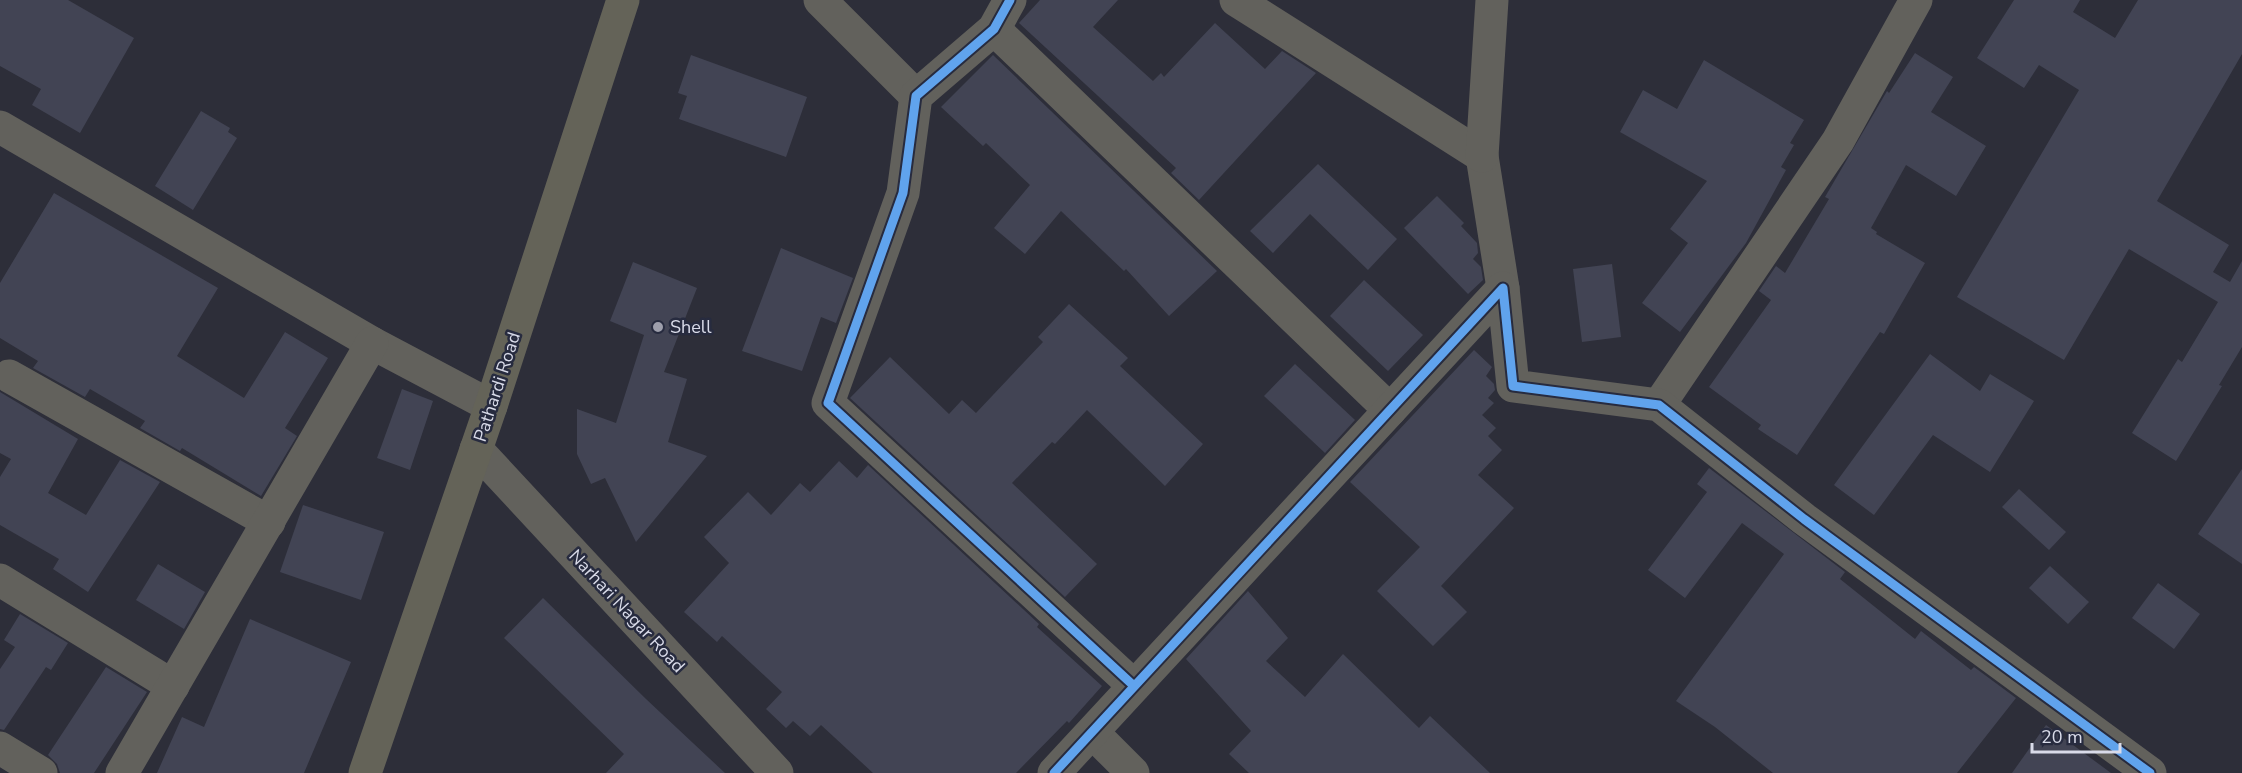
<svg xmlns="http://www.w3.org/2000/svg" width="2242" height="773" viewBox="0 0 2242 773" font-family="'Nunito Sans',sans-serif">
  <rect width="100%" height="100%" fill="#2d2e39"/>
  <g fill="#424454">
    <path d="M 0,0 L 68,0 L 134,38 L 80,133 L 32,105 L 41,89 L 0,66 Z"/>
    <path d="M 1040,0 L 1118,0 L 1093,27 L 1153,81 L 1161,73 L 1164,77 L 1215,23 L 1265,69 L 1282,51 L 1316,73 L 1199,200 L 1171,173 L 1176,168 L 1019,23 Z"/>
    <path d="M 2014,0 L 2080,0 L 2073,12 L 2115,38 L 2138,0 L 2242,0 L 2242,54 L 2157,201 L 2229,245 L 2213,272 L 2230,282 L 2242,261 L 2242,347 L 2219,385 L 2222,386 L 2176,461 L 2132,433 L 2178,359 L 2182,362 L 2218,302 L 2129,249 L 2064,360 L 1957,297 L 2079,90 L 2039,65 L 2024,88 L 1977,58 Z"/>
    <path d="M 1915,53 L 1953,77 L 1931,112 L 1986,146 L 1956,196 L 1906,165 L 1871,228 L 1877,232 L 1876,234 L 1925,263 L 1884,334 L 1880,332 L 1797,455 L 1758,429 L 1761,425 L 1709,387 L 1771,300 L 1759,291 L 1776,266 L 1785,273 L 1829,199 L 1825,197 L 1887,91 L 1889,93 Z"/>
    <path d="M 691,55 L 807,97 L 786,157 L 679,119 L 687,96 L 678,93 Z"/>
    <path d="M 993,55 L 1217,271 L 1169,316 L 1126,269 L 1124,271 L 1061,211 L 1025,254 L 994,228 L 1030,185 L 986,143 L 983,146 L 941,107 Z"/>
    <path d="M 1704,60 L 1804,120 L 1790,143 L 1794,145 L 1781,167 L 1786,170 L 1746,243 L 1680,332 L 1642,303 L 1688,243 L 1670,229 L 1707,181 L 1620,132 L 1643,90 L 1677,109 Z"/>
    <path d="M 201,111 L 230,128 L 228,132 L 237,138 L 193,210 L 155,186 Z"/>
    <path d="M 1318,164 L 1397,239 L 1368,270 L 1310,214 L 1273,253 L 1250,231 Z"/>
    <path d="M 54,193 L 218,288 L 177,356 L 244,398 L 285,332 L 328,358 L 285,428 L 297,436 L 261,496 L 182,448 L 180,451 L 140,428 L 145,421 L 90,389 L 85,397 L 33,368 L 38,361 L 0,338 L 0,283 Z"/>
    <path d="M 1437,196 L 1464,223 L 1461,226 L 1477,243 L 1478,253 L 1473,259 L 1481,267 L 1483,280 L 1468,294 L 1404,228 Z"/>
    <path d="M 781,248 L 853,278 L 836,323 L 821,317 L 802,371 L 742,351 Z"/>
    <path d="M 633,262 L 697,288 L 664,372 L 687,379 L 668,442 L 707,456 L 636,542 L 605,478 L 591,484 L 577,454 L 577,409 L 616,423 L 644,335 L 610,321 Z"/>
    <path d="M 1612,264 L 1621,337 L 1582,342 L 1573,269 Z"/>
    <path d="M 1364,280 L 1423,335 L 1388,371 L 1330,316 Z"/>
    <path d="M 1069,304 L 1128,358 L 1120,366 L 1203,444 L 1165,486 L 1087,410 L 1055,444 L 1052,442 L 1012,483 L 1097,564 L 1065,597 L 850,398 L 890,357 L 949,414 L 962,400 L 976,413 L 1043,342 L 1038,337 Z"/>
    <path d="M 1474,350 L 1492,367 L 1486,376 L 1494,384 L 1495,390 L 1488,398 L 1494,403 L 1482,415 L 1496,428 L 1488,436 L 1502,450 L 1478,475 L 1514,508 L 1441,586 L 1467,612 L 1433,646 L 1377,591 L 1420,547 L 1350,482 Z"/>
    <path d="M 1930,354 L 1980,391 L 1990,374 L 2034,401 L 1990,472 L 1933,435 L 1874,515 L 1834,485 Z"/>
    <path d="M 1295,364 L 1355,420 L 1325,453 L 1264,396 Z"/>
    <path d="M 402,389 L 433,401 L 410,470 L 377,458 Z"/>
    <path d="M 0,392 L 78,439 L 48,493 L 86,515 L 120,460 L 160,482 L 88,592 L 53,569 L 59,559 L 0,525 L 0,477 L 11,459 L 0,453 Z"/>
    <path d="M 839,461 L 857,478 L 868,465 L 1039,624 L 1037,627 L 1102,686 L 1069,723 L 1067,721 L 1016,773 L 873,773 L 821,725 L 810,736 L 793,721 L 786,728 L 766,709 L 782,692 L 722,636 L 717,642 L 684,612 L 729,563 L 704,537 L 748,492 L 771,515 L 800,483 L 810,492 Z"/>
    <path d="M 1709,468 L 1845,572 L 1840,579 L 1915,639 L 1921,631 L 1971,670 L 1974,667 L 2016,698 L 1957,773 L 1773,773 L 1715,727 L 1676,701 L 1784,554 L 1742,523 L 1685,598 L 1648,570 L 1707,492 L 1697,484 Z"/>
    <path d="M 2242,469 L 2242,564 L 2198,534 Z"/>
    <path d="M 2019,489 L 2066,532 L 2049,550 L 2002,507 Z"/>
    <path d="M 303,505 L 384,532 L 361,600 L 280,572 Z"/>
    <path d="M 158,564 L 205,592 L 184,629 L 136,600 Z"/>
    <path d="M 2050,566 L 2089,602 L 2068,624 L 2029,588 Z"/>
    <path d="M 2158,583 L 2200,614 L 2174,649 L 2132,618 Z"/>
    <path d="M 1248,591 L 1288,638 L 1266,661 L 1305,697 L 1343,654 L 1419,728 L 1430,716 L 1490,773 L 1249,773 L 1229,754 L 1251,731 L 1186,659 Z"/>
    <path d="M 543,598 L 646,699 L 725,773 L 606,773 L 624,754 L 504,638 Z"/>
    <path d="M 20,614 L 68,643 L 51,670 L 46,667 L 4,730 L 0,729 L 0,669 L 15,647 L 4,640 Z"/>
    <path d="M 250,619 L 351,662 L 304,773 L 157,773 L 182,717 L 204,727 Z"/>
    <path d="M 106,667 L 147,692 L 94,773 L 60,773 L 57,764 L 48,755 Z"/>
    <path d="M 2046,725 L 2111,773 L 2012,773 Z"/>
  </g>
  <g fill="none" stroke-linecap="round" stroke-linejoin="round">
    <g stroke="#62615c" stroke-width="33">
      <path d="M 820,0 L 916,96"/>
      <path d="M 1010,0 L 994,29 L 916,96 L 903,193 L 828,403 L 1134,686"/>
      <path d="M 1236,0 L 1482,156 L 1503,288"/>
      <path d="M 994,29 L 1390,410"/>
      <path d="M 0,127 L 372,343 L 491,406"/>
      <path d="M 1482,156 L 1492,0"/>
      <path d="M 9,376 L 269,522"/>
      <path d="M 1659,405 L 1838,141 L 1916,0"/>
      <path d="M 476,449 L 777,773"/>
      <path d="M 0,580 L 173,686"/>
      <path d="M 1093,733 L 1133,773"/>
      <path d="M 0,748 L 41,773"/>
      <path d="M 122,773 L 372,343"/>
      <path d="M 1054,773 L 1503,288 L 1513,386 L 1659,405 L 1804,519 L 2150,773"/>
    </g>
    <path stroke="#646358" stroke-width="33" d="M 365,773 L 491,406 L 623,0"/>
    <defs>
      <g id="cycleway">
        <path d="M 1010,0 L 994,29 L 916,96 L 903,193 L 828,403 L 1134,686"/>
        <path d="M 1054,773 L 1503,288 L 1513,386 L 1659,405 L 1804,519 L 2150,773"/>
      </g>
    </defs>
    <use href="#cycleway" stroke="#272b3f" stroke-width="13"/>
    <use href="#cycleway" stroke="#60a3ed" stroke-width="9"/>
  </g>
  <circle fill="#9d9eab" stroke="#272b3f" stroke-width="2" cx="658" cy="327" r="6"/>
  <g text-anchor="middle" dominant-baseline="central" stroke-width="5" stroke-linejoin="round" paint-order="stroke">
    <g font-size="18" fill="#d9dbe9" stroke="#272b3f" text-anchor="start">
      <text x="670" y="327">Shell</text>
    </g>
    <g font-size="18" fill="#d9dbe9" stroke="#272b3f">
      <text transform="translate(497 387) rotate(-72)">Pathardi Road</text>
      <text transform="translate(627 611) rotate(47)">Narhari Nagar Road</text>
    </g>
  </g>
  <path d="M2032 743v9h88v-9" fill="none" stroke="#d9dbe9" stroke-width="3"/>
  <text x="2041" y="743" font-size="18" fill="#d9dbe9" stroke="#272b3f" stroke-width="4.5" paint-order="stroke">20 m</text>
</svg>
